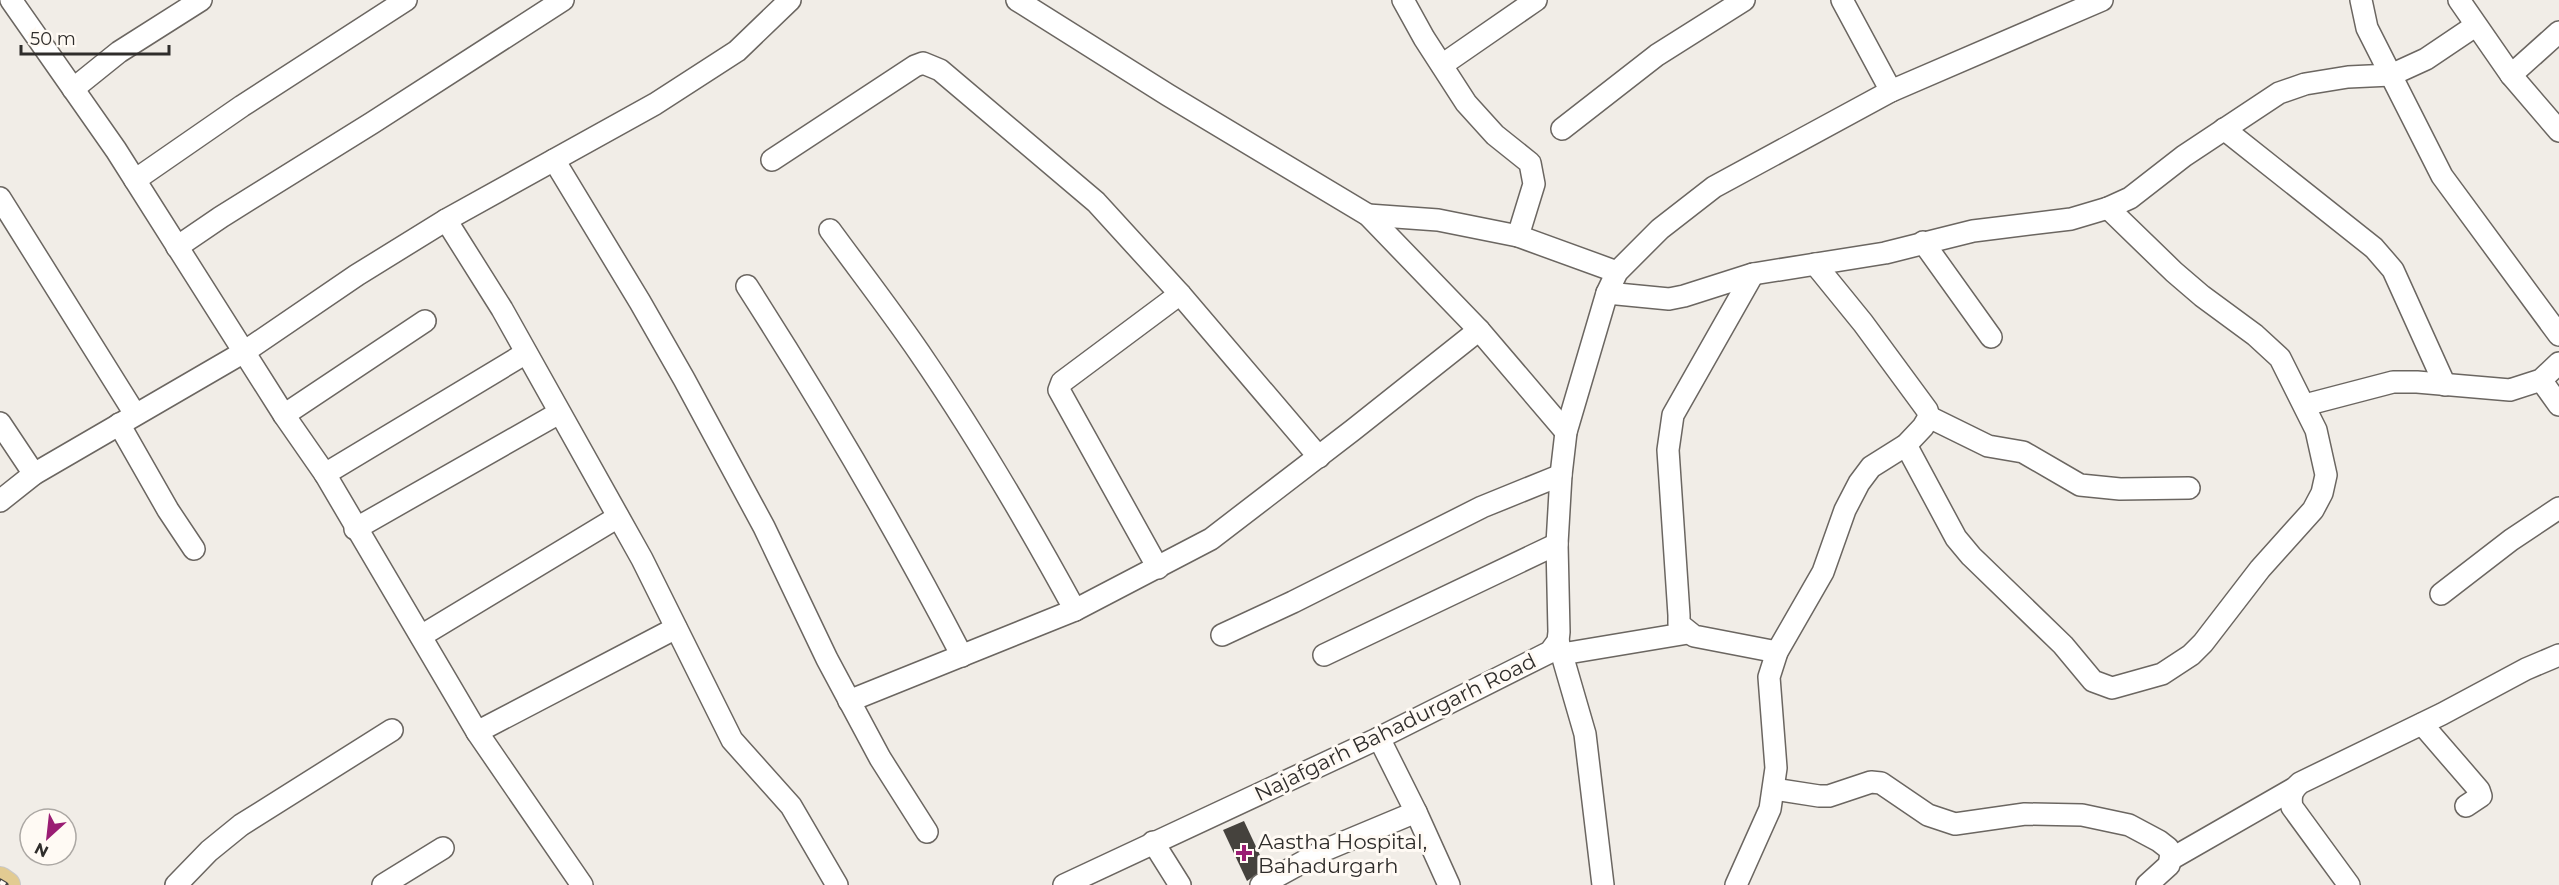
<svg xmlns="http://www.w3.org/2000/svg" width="2559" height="885" viewBox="0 0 2559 885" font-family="Montserrat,sans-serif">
  <rect width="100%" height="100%" fill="#f1ede7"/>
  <path fill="#45423d" d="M 1244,821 L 1266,868 L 1247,881 L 1223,830 Z"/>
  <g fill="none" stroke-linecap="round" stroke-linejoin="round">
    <defs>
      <g id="minor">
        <path d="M 11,0 L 116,150 L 284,415 L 325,474 L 477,732 L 582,885"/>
        <path d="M 1017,0 L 1168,95 L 1368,215 L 1479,330 L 1566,432"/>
        <path d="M 1403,0 L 1424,38 L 1466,103 L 1495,135 L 1530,163 L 1534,184 L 1518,236"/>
        <path d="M 1842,0 L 1891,91"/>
        <path d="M 2361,0 L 2367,28 L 2442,176 L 2559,335"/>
        <path d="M 2459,0 L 2511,75 L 2559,131"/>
        <path d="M 1442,65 L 1536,0"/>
        <path d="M 2511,75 L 2559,32"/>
        <path d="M 73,89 L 119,52 L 201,0"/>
        <path d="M 1562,129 L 1657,55 L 1744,0"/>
        <path d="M 2224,129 L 2374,248 L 2393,270 L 2445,385"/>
        <path d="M 554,160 L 640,302 L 684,379 L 764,527 L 827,659 L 880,758 L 927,832"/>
        <path d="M 772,160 L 915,66 L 923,63 L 940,70 L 1096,202 L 1180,294 L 1319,457"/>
        <path d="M 135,180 L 242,106 L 406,0"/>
        <path d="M 0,198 L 135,414"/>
        <path d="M 1368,215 L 1438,220 L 1518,236 L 1617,272"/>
        <path d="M 446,220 L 502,309 L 642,559 L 732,740 L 791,806 L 837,885"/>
        <path d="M 830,230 C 860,271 891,311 919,352 C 976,435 1027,522 1075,610"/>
        <path d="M 1923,242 L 1991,337"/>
        <path d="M 177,247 L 221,217 L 372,123 L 563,0"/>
        <path d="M 1753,274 L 1673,415 L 1668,450 L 1679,615 L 1679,624 L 1694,636 L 1777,652"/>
        <path d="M 747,286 C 824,406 896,529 962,656"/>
        <path d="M 1607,293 L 1669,299 L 1684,296 L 1753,274 L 1885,253 L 1973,231 L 2071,219 L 2108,208 L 2130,198 L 2184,156 L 2279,93 L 2305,84 L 2348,77 L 2391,75 L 2426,59 L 2475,26"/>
        <path d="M 2541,380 L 2559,405"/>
        <path d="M 2305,405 L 2393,382 L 2417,382 L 2510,390 L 2541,380 L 2559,363"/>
        <path d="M 284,415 L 425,321"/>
        <path d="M 1929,417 L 1988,446 L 2023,452 L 2080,485 L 2120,489 L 2189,488"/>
        <path d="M 0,423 L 34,474"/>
        <path d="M 119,424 L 168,510 L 194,549"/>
        <path d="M 1906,445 L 1956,538 L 1971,556 L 2063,645 L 2093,681 L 2112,688 L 2162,674 L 2191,655 L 2203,643 L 2260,569 L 2313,510 L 2322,493 L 2326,475 L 2316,430 L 2280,358 L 2255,335 L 2202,296 L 2174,272 L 2108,208"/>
        <path d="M 325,474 L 526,353"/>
        <path d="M 0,501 L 34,474 L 244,352 L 357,275 L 446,220 L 655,104 L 737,51 L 790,0"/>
        <path d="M 355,529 L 559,413"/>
        <path d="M 1158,568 L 1059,390 L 1062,382 L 1180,294"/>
        <path d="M 2441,594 L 2511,540 L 2559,508"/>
        <path d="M 1222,635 L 1293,602 L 1482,507 L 1561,475"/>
        <path d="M 421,636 L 618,517"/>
        <path d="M 1558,641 L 1585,734 L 1603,885"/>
        <path d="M 1562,654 L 1688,633"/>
        <path d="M 1324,655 L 1557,544"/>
        <path d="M 849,701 L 1075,610 L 1211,539 L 1353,430 L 1479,330"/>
        <path d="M 2422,724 L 2479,790 L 2481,796 L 2466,806"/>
        <path d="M 477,732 L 676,628"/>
        <path d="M 1379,738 L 1416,812 L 1449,885"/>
        <path d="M 1774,789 L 1819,796 L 1829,796 L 1871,782 L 1881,783 L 1928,815 L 1955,824 L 2025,814 L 2082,815 L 2129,825 L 2159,841 L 2168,848 L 2171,854 L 2169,865 L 2147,885"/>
        <path d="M 1153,842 L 1180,885"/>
        <path d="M 2171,859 L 2293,789"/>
        <path d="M 176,885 L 209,851 L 241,825 L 392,730"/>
        <path d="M 383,885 L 443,848"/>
        <path d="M 1064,885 L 1379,738 L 1550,652 L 1558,641 L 1559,632 L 1557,544 L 1561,475 L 1566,432 L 1607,293 L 1617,272 L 1660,229 L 1714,187 L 1891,91 L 2102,0"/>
        <path d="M 1261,885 L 1325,850 L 1416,812"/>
        <path d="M 1736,885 L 1770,809 L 1776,768 L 1769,677 L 1777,652 L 1823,572 L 1845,510 L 1859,483 L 1871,467 L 1906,445 L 1923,427 L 1929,417 L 1927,410 L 1863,323 L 1815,264"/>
        <path d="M 2349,885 L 2292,807 C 2290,796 2292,790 2300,783 L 2442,714 L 2526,669 L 2559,655"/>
      </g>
      <path id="major" d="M 0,880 L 7,885"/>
    </defs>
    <use href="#minor" stroke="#6b6661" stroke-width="24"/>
    <use href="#major" stroke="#c9c8c8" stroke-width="28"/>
    <use href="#minor" stroke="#fff" stroke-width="21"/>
    <use href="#major" stroke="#e2cb92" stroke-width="26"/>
    <defs>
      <path id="rail" d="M 0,882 L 5,885"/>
    </defs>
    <use href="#rail" stroke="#474543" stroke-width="7"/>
    <use href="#rail" stroke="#fffaf4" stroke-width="4.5" stroke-dasharray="14" stroke-linecap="butt"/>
  </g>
  <path fill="#9a1c73" stroke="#fffaf4" stroke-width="2" d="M1241 844h6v6h6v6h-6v6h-6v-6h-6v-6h6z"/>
  <g text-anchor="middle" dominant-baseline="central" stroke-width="6" stroke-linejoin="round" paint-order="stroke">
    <g font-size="21" fill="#2f2d2b" stroke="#fffaf4">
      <text transform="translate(1395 727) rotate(-26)">Najafgarh Bahadurgarh Road</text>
    </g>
    <g font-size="21" fill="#2f2d2b" stroke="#fffaf4" text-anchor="start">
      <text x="1258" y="841">Aastha Hospital,<tspan x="1258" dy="24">Bahadurgarh</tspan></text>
    </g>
  </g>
  <g transform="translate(48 837) rotate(207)"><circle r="28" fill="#fffaf4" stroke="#aca8a4" stroke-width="1.5"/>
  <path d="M0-4.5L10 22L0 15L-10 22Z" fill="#9a1c73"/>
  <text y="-9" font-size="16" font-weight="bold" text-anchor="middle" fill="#2f2d2b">N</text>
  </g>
  <path d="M21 45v9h148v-9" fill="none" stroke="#2f2d2b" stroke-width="3"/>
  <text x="30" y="45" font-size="18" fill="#2f2d2b" stroke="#fffaf4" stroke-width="4.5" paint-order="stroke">50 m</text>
</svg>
